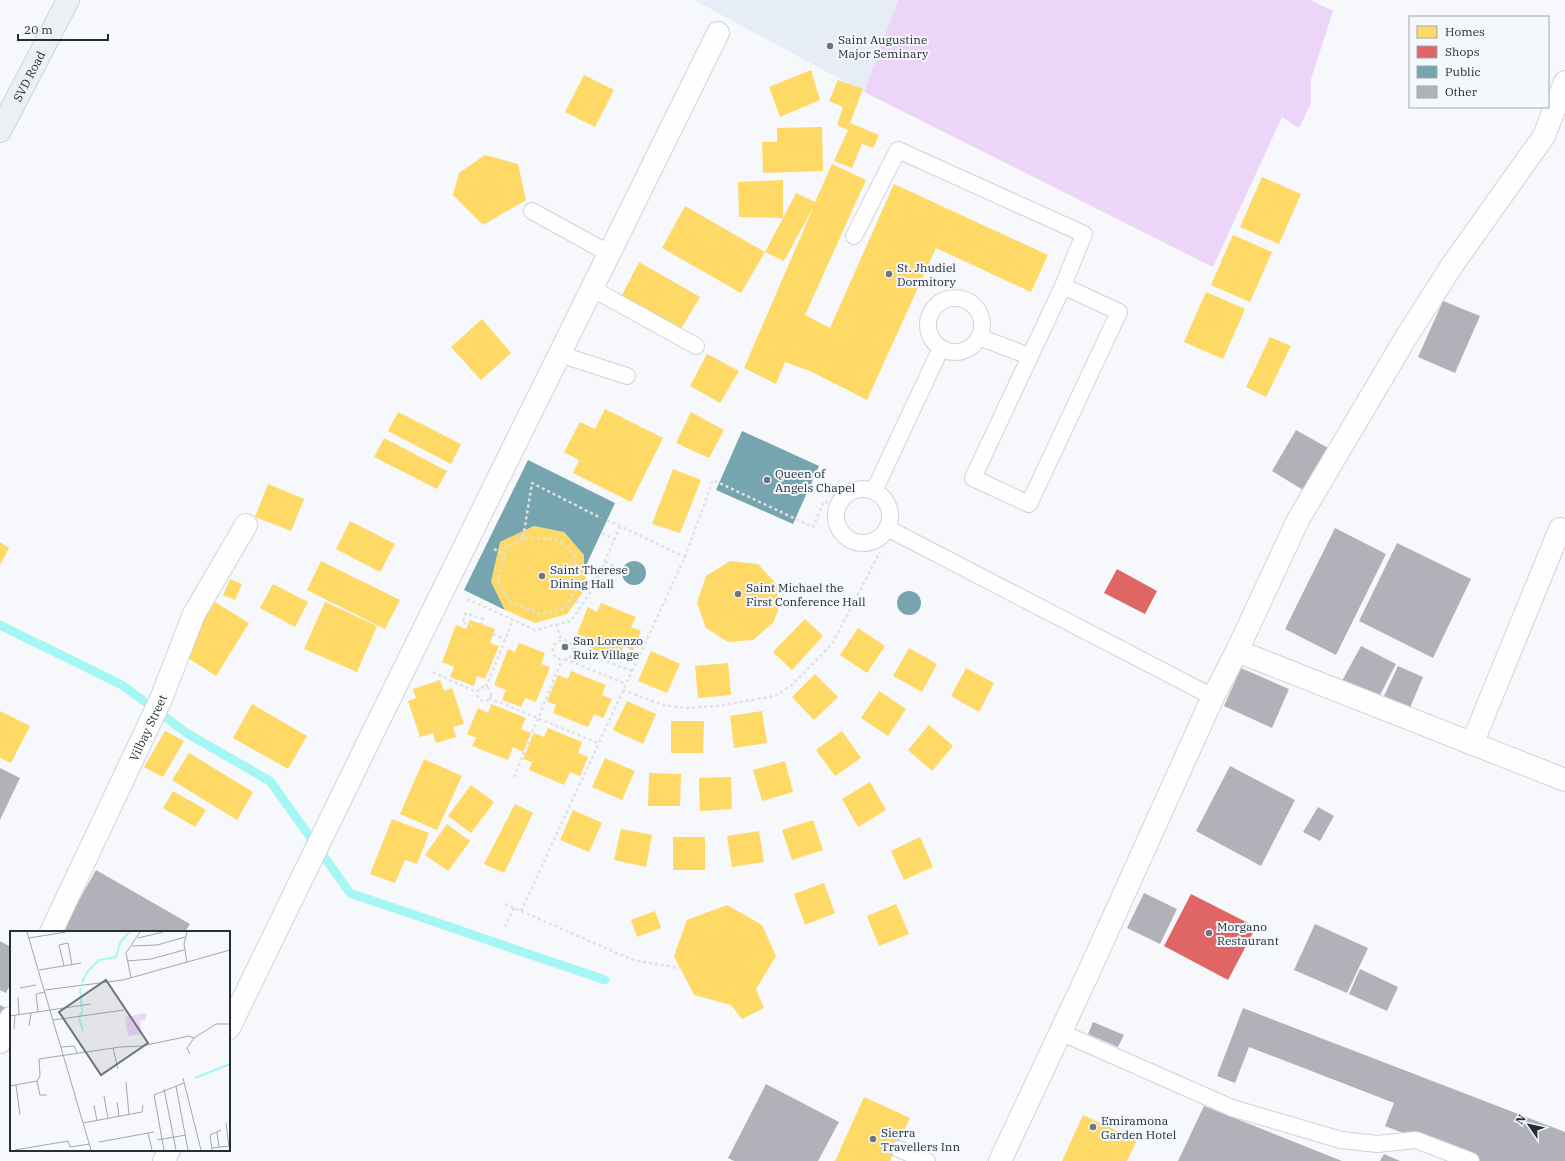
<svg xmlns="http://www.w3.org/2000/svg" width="1565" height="1161" viewBox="0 0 1565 1161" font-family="'IBM Plex Serif',serif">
  <rect width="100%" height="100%" fill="#f6f8fb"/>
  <path fill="#e7edf6" d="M 694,0 L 898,0 L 864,92 Z"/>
  <path fill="#edd5f9" d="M 898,0 L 1311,0 L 1333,11 L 1311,79 L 1311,103 L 1299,128 L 1282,117 L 1213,267 L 864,92 Z"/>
  <g fill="#ffd966">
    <path d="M 811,70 L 820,100 L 780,117 L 769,87 Z"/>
    <path d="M 584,75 L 614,90 L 595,127 L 565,112 Z"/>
    <path d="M 838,80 L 863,89 L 850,123 L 879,135 L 873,148 L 862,144 L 852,168 L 834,161 L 848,130 L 837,125 L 843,107 L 829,101 Z"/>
    <path d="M 822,127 L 823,171 L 763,173 L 762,142 L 777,142 L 777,128 Z"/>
    <path d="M 485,155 L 518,164 L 526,200 L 483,225 L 453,195 L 459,173 Z"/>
    <path d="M 832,164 L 866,180 L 805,315 L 830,328 L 894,184 L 1048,255 L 1031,292 L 936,248 L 867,400 L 810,371 L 785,362 L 776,384 L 744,368 L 814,206 L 784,261 L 765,252 L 741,293 L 662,248 L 685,206 L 765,252 L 783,218 L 739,217 L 738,182 L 783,180 L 783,218 L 796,193 L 815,202 Z"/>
    <path d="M 1262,177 L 1301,194 L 1279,244 L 1240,227 Z"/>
    <path d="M 1233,235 L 1272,252 L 1250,302 L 1211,285 Z"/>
    <path d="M 639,262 L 700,297 L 678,334 L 619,301 Z"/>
    <path d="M 1206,292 L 1245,309 L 1223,359 L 1184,342 Z"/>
    <path d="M 482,319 L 511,353 L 481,380 L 451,347 Z"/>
    <path d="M 1270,337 L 1291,346 L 1266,397 L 1246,387 Z"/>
    <path d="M 707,354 L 739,371 L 720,403 L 690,386 Z"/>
    <path d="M 605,409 L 663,438 L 631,502 L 573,473 L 579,460 L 564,452 L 580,422 L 595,429 Z"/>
    <path d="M 398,412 L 461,444 L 451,464 L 388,431 Z"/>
    <path d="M 691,412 L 724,430 L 709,458 L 676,443 Z"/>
    <path d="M 384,438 L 447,471 L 437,489 L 374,457 Z"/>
    <path d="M 673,469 L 701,480 L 680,533 L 652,524 Z"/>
    <path d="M 268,484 L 304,499 L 291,531 L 255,517 Z"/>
    <path d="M 350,521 L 395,544 L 380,572 L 336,549 Z"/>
    <path d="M 534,526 L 564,532 L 584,555 L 586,588 L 567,614 L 535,623 L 505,610 L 491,582 L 500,542 Z"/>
    <path d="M 0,542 L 9,548 L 0,565 Z"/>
    <path d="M 321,561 L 400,600 L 385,629 L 307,590 Z"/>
    <path d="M 730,561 L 758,564 L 777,585 L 778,611 L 773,623 L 753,640 L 728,642 L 706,628 L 697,603 L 706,576 Z"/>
    <path d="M 230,579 L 242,584 L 235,600 L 223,595 Z"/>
    <path d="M 273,584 L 308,602 L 295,627 L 260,608 Z"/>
    <path d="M 215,602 L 249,623 L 216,676 L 182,654 Z"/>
    <path d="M 325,602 L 377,626 L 357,672 L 304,649 Z"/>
    <path d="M 601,603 L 636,617 L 631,627 L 641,631 L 633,651 L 624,646 L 618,659 L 583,645 L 586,637 L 577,634 L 588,607 L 597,612 Z"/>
    <path d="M 805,619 L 823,636 L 792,670 L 773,652 Z"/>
    <path d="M 470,620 L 495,629 L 490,643 L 499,646 L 485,679 L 477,676 L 474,686 L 450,677 L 454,667 L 442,662 L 456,625 L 466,629 Z"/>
    <path d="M 858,628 L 885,646 L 867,673 L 840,655 Z"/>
    <path d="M 519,643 L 545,653 L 541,664 L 550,667 L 536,702 L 525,698 L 521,707 L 502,700 L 506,690 L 494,685 L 508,649 L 515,652 Z"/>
    <path d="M 909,648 L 937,664 L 922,692 L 893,676 Z"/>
    <path d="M 651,651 L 680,664 L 667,693 L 638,681 Z"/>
    <path d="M 728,663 L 731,695 L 698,698 L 695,666 Z"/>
    <path d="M 966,668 L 994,683 L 979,712 L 951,696 Z"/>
    <path d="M 571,671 L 606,685 L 602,695 L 612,699 L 603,718 L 594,714 L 588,727 L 553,713 L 556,705 L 547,701 L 558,675 L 568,679 Z"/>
    <path d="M 815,674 L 838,697 L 814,720 L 792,697 Z"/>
    <path d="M 440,680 L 444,691 L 452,688 L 464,724 L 453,727 L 456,737 L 436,743 L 433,733 L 420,737 L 408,701 L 416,698 L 413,689 Z"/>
    <path d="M 879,691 L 906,709 L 888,736 L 861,718 Z"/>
    <path d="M 627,701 L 656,714 L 643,744 L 613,730 Z"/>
    <path d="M 252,704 L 307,736 L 288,769 L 233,738 Z"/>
    <path d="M 491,704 L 526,718 L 521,729 L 531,733 L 523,752 L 513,747 L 508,760 L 472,746 L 476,738 L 467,734 L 478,708 L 488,713 Z"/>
    <path d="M 0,711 L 30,726 L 11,763 L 0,758 Z"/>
    <path d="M 762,711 L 767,743 L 734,748 L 730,716 Z"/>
    <path d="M 671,721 L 704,721 L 703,753 L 671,753 Z"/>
    <path d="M 929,725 L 953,746 L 932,771 L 908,750 Z"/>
    <path d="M 548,728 L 582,742 L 578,753 L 588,757 L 580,776 L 570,772 L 564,785 L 529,770 L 532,762 L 523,759 L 534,733 L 544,737 Z"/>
    <path d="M 165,731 L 184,741 L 163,777 L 144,767 Z"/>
    <path d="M 842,731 L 861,758 L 835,776 L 816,750 Z"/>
    <path d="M 189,753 L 253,792 L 237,820 L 172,780 Z"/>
    <path d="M 605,758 L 635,771 L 622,800 L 592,787 Z"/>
    <path d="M 424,759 L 462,776 L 437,830 L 400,814 Z"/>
    <path d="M 785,761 L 793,792 L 762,801 L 753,770 Z"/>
    <path d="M 649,773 L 681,774 L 680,806 L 648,806 Z"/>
    <path d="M 731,777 L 732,809 L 700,811 L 699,778 Z"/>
    <path d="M 870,782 L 886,810 L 858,827 L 842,799 Z"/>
    <path d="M 471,785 L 494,802 L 471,833 L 448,816 Z"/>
    <path d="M 173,791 L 206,810 L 195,827 L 163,808 Z"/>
    <path d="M 515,804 L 533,813 L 504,873 L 484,864 Z"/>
    <path d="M 573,810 L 602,823 L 589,852 L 560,840 Z"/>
    <path d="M 392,819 L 429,833 L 417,864 L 405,860 L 395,883 L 370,874 Z"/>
    <path d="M 813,820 L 823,850 L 792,860 L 782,830 Z"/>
    <path d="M 447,824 L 470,841 L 448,871 L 425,855 Z"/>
    <path d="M 621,829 L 652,835 L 646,867 L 614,860 Z"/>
    <path d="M 759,831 L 764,862 L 732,867 L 727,836 Z"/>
    <rect x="673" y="837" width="32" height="33"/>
    <path d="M 920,837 L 933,867 L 904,880 L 891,851 Z"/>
    <path d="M 824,883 L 835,913 L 805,925 L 794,894 Z"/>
    <path d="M 896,904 L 909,934 L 879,946 L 867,916 Z"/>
    <path d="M 727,905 L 762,925 L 776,956 L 756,989 L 764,1008 L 742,1019 L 731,1005 L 694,995 L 674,956 L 687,920 Z"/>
    <path d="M 655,911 L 661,928 L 637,937 L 631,920 Z"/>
    <path d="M 864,1097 L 910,1118 L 890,1161 L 835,1161 Z"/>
    <path d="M 1083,1115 L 1137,1140 L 1127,1161 L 1062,1161 Z"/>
  </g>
  <g fill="#e06666">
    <path d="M 1117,569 L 1157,591 L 1145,614 L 1104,593 Z"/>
    <path d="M 1191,894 L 1256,927 L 1228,980 L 1164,946 Z"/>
  </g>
  <g fill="#76a5af">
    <path d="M 742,431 L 819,466 L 793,524 L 716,490 Z"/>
    <path d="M 528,460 L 615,503 L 584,570 L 584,555 L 564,532 L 534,526 L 500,542 L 491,582 L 505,610 L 464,590 Z"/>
    <circle cx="634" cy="573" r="12"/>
    <circle cx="909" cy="603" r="12"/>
  </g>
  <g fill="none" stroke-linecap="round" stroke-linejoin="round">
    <path stroke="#a5f7f5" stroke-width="9" d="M 0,625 L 122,685 L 188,734 L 270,781 L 350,893 L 605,980"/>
  </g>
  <g fill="#b1b2b9">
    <path d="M 1443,301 L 1480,316 L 1455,373 L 1418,357 Z"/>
    <path d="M 1296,430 L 1328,448 L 1303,490 L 1272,471 Z"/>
    <path d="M 1335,528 L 1386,554 L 1336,655 L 1285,629 Z"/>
    <path d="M 1397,543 L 1471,579 L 1433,658 L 1359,621 Z"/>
    <path d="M 1361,646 L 1396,664 L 1378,699 L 1342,681 Z"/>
    <path d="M 1398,666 L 1423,677 L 1409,710 L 1383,698 Z"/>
    <path d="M 1241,668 L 1289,689 L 1272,728 L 1224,706 Z"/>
    <path d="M 1230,766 L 1295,800 L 1261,866 L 1196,831 Z"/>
    <path d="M 0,768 L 20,778 L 0,820 Z"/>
    <path d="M 1318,807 L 1334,816 L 1320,841 L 1303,832 Z"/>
    <path d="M 96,870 L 190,924 L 185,932 L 61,932 Z"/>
    <path d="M 1144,893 L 1177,909 L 1160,944 L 1127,928 Z"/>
    <path d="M 1315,924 L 1368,948 L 1347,993 L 1294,970 Z"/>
    <path d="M 0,941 L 11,947 L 11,983 L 6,993 L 0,990 Z"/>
    <path d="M 1360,969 L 1398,987 L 1387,1011 L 1349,994 Z"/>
    <path d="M 0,1005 L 6,1008 L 0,1019 Z"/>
    <path d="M 1243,1008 L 1565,1132 L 1565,1161 L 1475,1161 L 1385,1126 L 1394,1103 L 1249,1047 L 1235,1083 L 1217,1076 Z"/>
    <path d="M 1093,1022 L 1124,1035 L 1118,1047 L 1088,1034 Z"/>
    <path d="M 766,1084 L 839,1122 L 818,1161 L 734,1161 L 728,1158 Z"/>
    <path d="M 1204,1106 L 1342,1161 L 1178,1161 Z"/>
    <path d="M 1384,1154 L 1400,1161 L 1380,1161 Z"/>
  </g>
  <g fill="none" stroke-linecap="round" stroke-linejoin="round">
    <defs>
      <g id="lane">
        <path d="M 532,211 L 610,254"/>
        <path d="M 854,236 L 898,150 L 1084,234 L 1063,286 L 973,478 L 1029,504 L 1119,312 L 1063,286"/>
        <path d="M 593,289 L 696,346"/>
        <circle cx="955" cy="325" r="27"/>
        <path d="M 979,337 L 1029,356"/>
        <path d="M 559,354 L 627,376"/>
        <circle cx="863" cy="516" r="27"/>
        <path d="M 874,491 L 941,348"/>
        <path d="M 887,528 L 1213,697"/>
        <path d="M 1060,1032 L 1232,1108 L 1341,1140 L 1377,1144 L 1416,1140 L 1471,1161"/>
        <path d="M 899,1149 L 927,1161"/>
      </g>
      <g id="street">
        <path d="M 1237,651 L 1565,780"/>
        <path d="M 1472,744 L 1560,529"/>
        <path id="s1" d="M 51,932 L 161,699 L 194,614 L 246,525"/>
        <path d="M 229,1028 L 377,724 L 718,33"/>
        <path d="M 0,1042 L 11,1018"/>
        <path d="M 164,1161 L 169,1150"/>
        <path d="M 1000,1161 L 1086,978 L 1213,697 L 1237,651 L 1298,520 L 1405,339 L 1453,264 L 1544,136 L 1565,82"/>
      </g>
      <g id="secondary">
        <path id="s2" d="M 0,131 L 68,0"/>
      </g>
    </defs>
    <use href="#lane" stroke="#ced4da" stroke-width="18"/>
    <use href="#street" stroke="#ced4da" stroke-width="24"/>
    <use href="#secondary" stroke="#ced4da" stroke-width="24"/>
    <g stroke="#e1e1e2" stroke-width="2.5" stroke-dasharray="3 3" stroke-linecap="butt">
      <path d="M 607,520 L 685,557"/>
      <path d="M 602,533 L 614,539"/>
      <path d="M 523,538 L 506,547 L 498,582 L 510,602 L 540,614 L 564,609 L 579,585 L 574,555 L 556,539 L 523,538 L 532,483 L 601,518"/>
      <path d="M 494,549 L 504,554"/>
      <path d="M 605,562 L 623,570"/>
      <path d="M 467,599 L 535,630 L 571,621 L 593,588 L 620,527"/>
      <path d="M 576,601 L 581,605"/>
      <path d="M 556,624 L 561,640"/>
      <path d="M 472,626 L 462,622 L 466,613 L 483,619 L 481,624"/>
      <path d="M 493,634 L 505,639"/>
      <circle cx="563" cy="650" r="10"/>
      <path d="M 573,649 L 632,671"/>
      <path d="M 565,659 L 626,684"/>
      <path d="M 433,672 L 476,692"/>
      <circle cx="484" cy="694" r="7"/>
      <path d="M 486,687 L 513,620"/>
      <path d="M 623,690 L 663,705 L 687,708 L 717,706 L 775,696 L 792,685 L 832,644 L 880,552"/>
      <path d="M 489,698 L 598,743"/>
      <path d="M 514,777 L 562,660"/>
      <path d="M 505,904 L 633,960 L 680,968"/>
      <path d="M 521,911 L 685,557 L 713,480 L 813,527 L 824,501 L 837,507"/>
      <path d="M 505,927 L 514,908"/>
    </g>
    <use href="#lane" stroke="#fefefe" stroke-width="16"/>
    <use href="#street" stroke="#fefefe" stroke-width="22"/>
    <use href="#secondary" stroke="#ecf0f2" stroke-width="22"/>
  </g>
  <g fill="#6f747c" stroke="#f4f8fd" stroke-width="1.5">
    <circle cx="830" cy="46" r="4"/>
    <circle cx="889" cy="274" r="4"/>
    <circle cx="767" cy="480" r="4"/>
    <circle cx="542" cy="576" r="4"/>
    <circle cx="738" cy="594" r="4"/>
    <circle cx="565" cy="647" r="4"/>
    <circle cx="1209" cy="933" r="4"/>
    <circle cx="1093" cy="1127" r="4"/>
    <circle cx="873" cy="1139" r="4"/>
  </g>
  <g text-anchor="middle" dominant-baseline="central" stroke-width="4" stroke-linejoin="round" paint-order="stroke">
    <g font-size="12" fill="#262d37" stroke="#f4f8fd" text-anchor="start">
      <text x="838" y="39">Saint Augustine<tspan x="838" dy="14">Major Seminary</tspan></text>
      <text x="897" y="267">St. Jhudiel<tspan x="897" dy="14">Dormitory</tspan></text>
      <text x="775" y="473">Queen of<tspan x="775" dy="14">Angels Chapel</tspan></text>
      <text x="550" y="569">Saint Therese<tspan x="550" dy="14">Dining Hall</tspan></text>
      <text x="746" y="587">Saint Michael the<tspan x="746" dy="14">First Conference Hall</tspan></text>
      <text x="573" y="640">San Lorenzo<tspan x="573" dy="14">Ruiz Village</tspan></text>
      <text x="1217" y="926">Morgano<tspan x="1217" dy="14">Restaurant</tspan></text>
      <text x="1101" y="1120">Emiramona<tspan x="1101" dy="14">Garden Hotel</tspan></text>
      <text x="881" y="1132">Sierra<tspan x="881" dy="14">Travellers Inn</tspan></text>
    </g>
    <g font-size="12" fill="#262d37" stroke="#f4f8fd">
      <text stroke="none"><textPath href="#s2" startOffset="62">SVD Road</textPath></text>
      <text stroke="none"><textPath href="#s1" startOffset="226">Vilbay Street</textPath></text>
    </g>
  </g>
  <g transform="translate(10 931)">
    <rect width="220" height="220" fill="#f6f8fb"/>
    <path d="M 136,82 L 136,88 L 130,90 L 132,103 L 118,105 L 115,86 Z" fill="#edd5f9"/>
    <path fill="none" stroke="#a5f7f5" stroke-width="2" d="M 72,52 L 77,41 L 89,29 L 106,26 L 110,12 L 119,1M 70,57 L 72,81 L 69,87 L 73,100M 185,147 L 220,133"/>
    <path fill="none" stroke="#a3a7ad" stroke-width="1" d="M 17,1 L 81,219M 177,1 L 174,13 L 177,32M 19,7 L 56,1M 128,7 L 153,1M 122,15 L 147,14 L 175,6M 117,30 L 141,28 L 174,19M 54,35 L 49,14 L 58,12 L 62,34M 29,39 L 71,32M 121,47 L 116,22 L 130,1M 10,57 L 26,54M 35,59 L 113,49 L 220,19M 8,66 L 9,84M 28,81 L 26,63 L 35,61M 0,85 L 81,73M 43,89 L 114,79M 19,95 L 21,82M 4,98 L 5,84M 51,116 L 64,115 L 67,122M 103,117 L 108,138M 180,123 L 177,117 L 184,107M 173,147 L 191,219M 27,150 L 30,164 L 37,164M 116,151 L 119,184M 6,154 L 10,184M 0,155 L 27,150 L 30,145 L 29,128 L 110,116 L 132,115 L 179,105 L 184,107 L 206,93 L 220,93M 166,155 L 178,219M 154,158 L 166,219M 94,165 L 98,187M 107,171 L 109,185M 84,174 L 87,190M 73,192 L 132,181 L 133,174M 207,201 L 209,216M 138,202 L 142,219M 147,209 L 176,204M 89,211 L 144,201M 202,217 L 219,215 L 216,192M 5,219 L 58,210 L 60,216 L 80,213M 154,219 L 144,164 L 174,152M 202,219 L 200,204 L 211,199"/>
    <path fill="#6f747c" fill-opacity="0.15" stroke="#6f747c" stroke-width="2" d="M 96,49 L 138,112 L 91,144 L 49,81 Z"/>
    <rect width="220" height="220" fill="none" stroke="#262d37" stroke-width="2"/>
  </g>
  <rect x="1409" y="16" width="140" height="92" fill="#f4f8fd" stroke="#a2a7ae"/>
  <rect x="1417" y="26" width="20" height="12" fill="#ffd966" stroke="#a2a7ae"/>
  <text x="1445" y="36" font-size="12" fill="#262d37">Homes</text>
  <rect x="1417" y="46" width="20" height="12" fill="#e06666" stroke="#a2a7ae"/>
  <text x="1445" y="56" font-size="12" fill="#262d37">Shops</text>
  <rect x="1417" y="66" width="20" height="12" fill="#76a5af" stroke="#a2a7ae"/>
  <text x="1445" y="76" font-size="12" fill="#262d37">Public</text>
  <rect x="1417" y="86" width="20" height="12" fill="#b1b2b9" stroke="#a2a7ae"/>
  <text x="1445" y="96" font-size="12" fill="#262d37">Other</text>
  <g transform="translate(1529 1125) rotate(304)" stroke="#f4f8fd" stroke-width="3" paint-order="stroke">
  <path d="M0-3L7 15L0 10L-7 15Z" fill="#262d37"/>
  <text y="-6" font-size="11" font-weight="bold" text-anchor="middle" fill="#262d37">N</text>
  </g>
  <path d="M18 34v6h90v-6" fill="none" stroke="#262d37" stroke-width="2"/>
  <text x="24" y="34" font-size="12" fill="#262d37" stroke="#f4f8fd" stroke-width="3" paint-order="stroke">20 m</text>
</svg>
